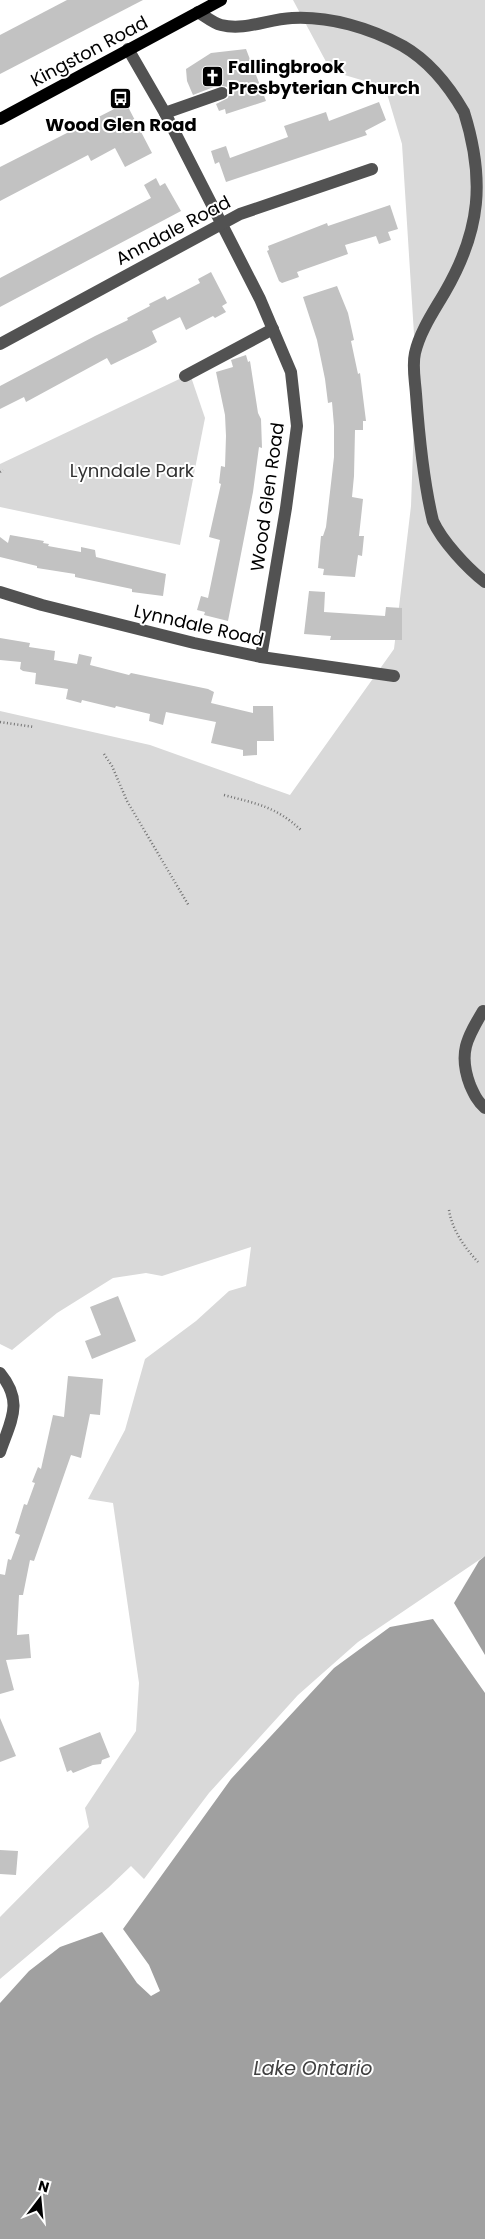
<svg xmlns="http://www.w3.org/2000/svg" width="485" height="2239" viewBox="0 0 485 2239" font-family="Poppins,sans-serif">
  <rect width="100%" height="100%" fill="#fff"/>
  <g fill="#d9d9d9">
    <path d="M 293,0 L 485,0 L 485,1556 L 358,1642 L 298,1695 L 209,1793 L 144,1879 L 131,1866 L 108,1888 L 0,1979 L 0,1917 L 89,1827 L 85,1808 L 136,1731 L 139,1683 L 113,1503 L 88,1499 L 125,1430 L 145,1359 L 196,1321 L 229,1291 L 246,1286 L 251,1247 L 162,1276 L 146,1273 L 113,1278 L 57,1313 L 12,1350 L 0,1344 L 0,711 L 150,745 L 290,795 L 394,649 L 411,506 L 416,366 L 402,144 L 385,87 L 331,71 Z"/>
    <path d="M 190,374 L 205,418 L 180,545 L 0,507 L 0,464 Z"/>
  </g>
  <g fill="#a0a0a0">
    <path d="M 485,1556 L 485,1655 L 454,1603 L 479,1561 Z"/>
    <path d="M 433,1619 L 485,1693 L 485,2239 L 0,2239 L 0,2003 L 29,1971 L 60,1947 L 102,1932 L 137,1983 L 151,1996 L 160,1991 L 149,1965 L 123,1929 L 231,1779 L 334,1668 L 390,1627 Z"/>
  </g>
  <g fill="#c2c2c2">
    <path d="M 67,0 L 143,0 L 0,74 L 0,35 Z"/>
    <path d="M 246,49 L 266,101 L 226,114 L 225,109 L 219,111 L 216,104 L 228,98 L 230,91 L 227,87 L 219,85 L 193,95 L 187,81 L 186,69 L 211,53 Z"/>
    <path d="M 379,102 L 386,120 L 365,131 L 367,135 L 226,182 L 219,162 L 215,164 L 211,151 L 226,146 L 230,158 L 288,137 L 284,126 L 326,112 L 329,121 Z"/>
    <path d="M 126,103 L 152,153 L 125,167 L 115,148 L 91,161 L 88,155 L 0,201 L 0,167 Z"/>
    <path d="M 156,178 L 160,186 L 165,183 L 181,211 L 0,307 L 0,278 L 151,198 L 144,185 Z"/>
    <path d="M 390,205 L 398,229 L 388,232 L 391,240 L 379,244 L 376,236 L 345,245 L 348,254 L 297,272 L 299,277 L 282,283 L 279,281 L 267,251 L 269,250 L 268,246 L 327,223 L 328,226 Z"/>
    <path d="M 211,272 L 227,303 L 222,306 L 226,312 L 215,318 L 213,316 L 186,330 L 180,317 L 152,331 L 157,342 L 148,347 L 111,365 L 107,358 L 26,402 L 24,397 L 0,409 L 0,386 L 95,336 L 128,320 L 127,318 L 150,306 L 149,304 L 165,296 L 167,300 L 200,283 L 198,279 Z"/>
    <path d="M 337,286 L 348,313 L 354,340 L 351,341 L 358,374 L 360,373 L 366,421 L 363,421 L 363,430 L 355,430 L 354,476 L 352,497 L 363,499 L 359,536 L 364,536 L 362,556 L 358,555 L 355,577 L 323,575 L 324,569 L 318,568 L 321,536 L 323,536 L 326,527 L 334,457 L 334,426 L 332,402 L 328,403 L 325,379 L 317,340 L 303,297 Z"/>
    <path d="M 246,355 L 248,362 L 250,361 L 258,413 L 261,419 L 262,448 L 259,447 L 253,492 L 228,621 L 204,615 L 205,612 L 197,610 L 201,596 L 208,598 L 220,540 L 209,537 L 221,484 L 219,483 L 221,466 L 225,467 L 226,436 L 225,415 L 216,372 L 233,367 L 231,360 Z"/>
    <path d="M 10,535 L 44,541 L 43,543 L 49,544 L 48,546 L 81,552 L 81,547 L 95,550 L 96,557 L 166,574 L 163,596 L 132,592 L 132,589 L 75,577 L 75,574 L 37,568 L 37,566 L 0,557 L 0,537 L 8,543 Z"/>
    <path d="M 309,591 L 325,592 L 324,612 L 385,616 L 386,607 L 402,608 L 402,640 L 330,640 L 331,636 L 304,634 Z"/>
    <path d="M 0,638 L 30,643 L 29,647 L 55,651 L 54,660 L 77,664 L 79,654 L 92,657 L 90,665 L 129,675 L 131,673 L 208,689 L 214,692 L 211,703 L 253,713 L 253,706 L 273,706 L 274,741 L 257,741 L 257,755 L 243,756 L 243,750 L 211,743 L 216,722 L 166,712 L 163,725 L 149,721 L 150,714 L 116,706 L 115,708 L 82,700 L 81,703 L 66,699 L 68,689 L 35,684 L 36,673 L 23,671 L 20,669 L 21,662 L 0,660 Z"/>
    <path d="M 118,1296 L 136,1341 L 92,1359 L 85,1341 L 101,1335 L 90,1307 Z"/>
    <path d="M 68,1376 L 103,1379 L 100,1415 L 90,1414 L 81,1458 L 71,1455 L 34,1561 L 30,1560 L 23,1595 L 19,1595 L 17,1635 L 29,1634 L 31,1658 L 6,1660 L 14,1690 L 0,1694 L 0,1574 L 5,1575 L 8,1559 L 11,1560 L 20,1535 L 15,1533 L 24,1504 L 27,1505 L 35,1483 L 32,1482 L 38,1467 L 41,1469 L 53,1415 L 64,1417 Z"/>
    <path d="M 0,1718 L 16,1756 L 0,1762 Z"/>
    <path d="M 100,1732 L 110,1757 L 102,1760 L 101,1764 L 93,1765 L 73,1773 L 71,1770 L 67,1772 L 59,1748 Z"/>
    <path d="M 0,1850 L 18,1851 L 16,1875 L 0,1874 Z"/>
  </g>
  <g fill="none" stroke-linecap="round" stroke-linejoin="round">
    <g stroke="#747474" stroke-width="2.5" stroke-dasharray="1 2.5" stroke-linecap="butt">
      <path d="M 0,472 L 3,470"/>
      <path d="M 0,722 L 34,727"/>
      <path d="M 104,754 L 112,766 L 127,801 L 189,906"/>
      <path d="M 224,795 C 257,804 275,806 301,830"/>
      <path d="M 449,1210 C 452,1230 465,1248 478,1262"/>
    </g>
    <g stroke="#525252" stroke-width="12">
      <path d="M 198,12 C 205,16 213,23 221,25 C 245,31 268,19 292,18 C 330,16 370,28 403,46 C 429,61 449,86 464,112 C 485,179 481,230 445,292 C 434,311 420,331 415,353 C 412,366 415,380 416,394 C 419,436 423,480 433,521 C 442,541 467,568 485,582"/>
      <path d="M 128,49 L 165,113 L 260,299 L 291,372 L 297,426 L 286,508 L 261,657"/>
      <path d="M 165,113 L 222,93"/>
      <path d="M 0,344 L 240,214 L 372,169"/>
      <path d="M 185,376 L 273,329"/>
      <path d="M 0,592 L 42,605 L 194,643 L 261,657 L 394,676"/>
      <path d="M 483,1011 C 467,1038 458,1053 470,1085 C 474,1094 477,1101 485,1108"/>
      <path d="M 0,1373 C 24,1402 11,1420 0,1452"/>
    </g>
    <path stroke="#000" stroke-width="12" d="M 0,119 L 221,0"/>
  </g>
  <defs>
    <symbol id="church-square" viewBox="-11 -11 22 22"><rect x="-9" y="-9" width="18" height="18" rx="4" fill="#000" stroke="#fff"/><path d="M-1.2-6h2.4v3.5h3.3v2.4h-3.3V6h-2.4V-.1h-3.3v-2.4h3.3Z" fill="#fff"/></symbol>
    <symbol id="bus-square" viewBox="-11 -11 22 22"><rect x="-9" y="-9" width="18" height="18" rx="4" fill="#000" stroke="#fff"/><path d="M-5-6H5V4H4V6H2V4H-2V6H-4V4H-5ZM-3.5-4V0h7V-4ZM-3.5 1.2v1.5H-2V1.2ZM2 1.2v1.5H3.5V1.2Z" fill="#fff"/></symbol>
  </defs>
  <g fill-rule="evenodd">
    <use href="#church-square" x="200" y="64" width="25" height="25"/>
    <use href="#bus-square" x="108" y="86" width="25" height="25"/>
  </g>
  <g text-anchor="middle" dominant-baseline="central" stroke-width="4" stroke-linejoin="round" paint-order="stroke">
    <g font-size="18" fill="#000" stroke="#fff">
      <text transform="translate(89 51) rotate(-28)">Kingston Road</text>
      <text transform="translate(173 230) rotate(-28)">Anndale Road</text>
      <text transform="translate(267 497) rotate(-82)">Wood Glen Road</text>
      <text transform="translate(199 625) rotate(13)">Lynndale Road</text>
    </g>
    <g font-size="18" font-weight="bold" fill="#000" stroke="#fff" text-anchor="start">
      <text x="228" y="66">Fallingbrook<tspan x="228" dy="21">Presbyterian Church</tspan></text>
      <text x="121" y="124" text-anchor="middle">Wood Glen Road</text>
    </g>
    <g font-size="18" fill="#303030" stroke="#fff">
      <text x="132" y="470">Lynndale Park</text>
    </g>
    <g font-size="19" font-style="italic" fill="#414141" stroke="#fff">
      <text x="313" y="2068">Lake Ontario</text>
    </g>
  </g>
  <g transform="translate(40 2199) rotate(16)" stroke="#ffffff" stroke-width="4" paint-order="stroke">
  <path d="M0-4L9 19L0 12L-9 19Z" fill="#000000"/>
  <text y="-8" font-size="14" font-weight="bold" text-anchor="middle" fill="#000000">N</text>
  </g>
</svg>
